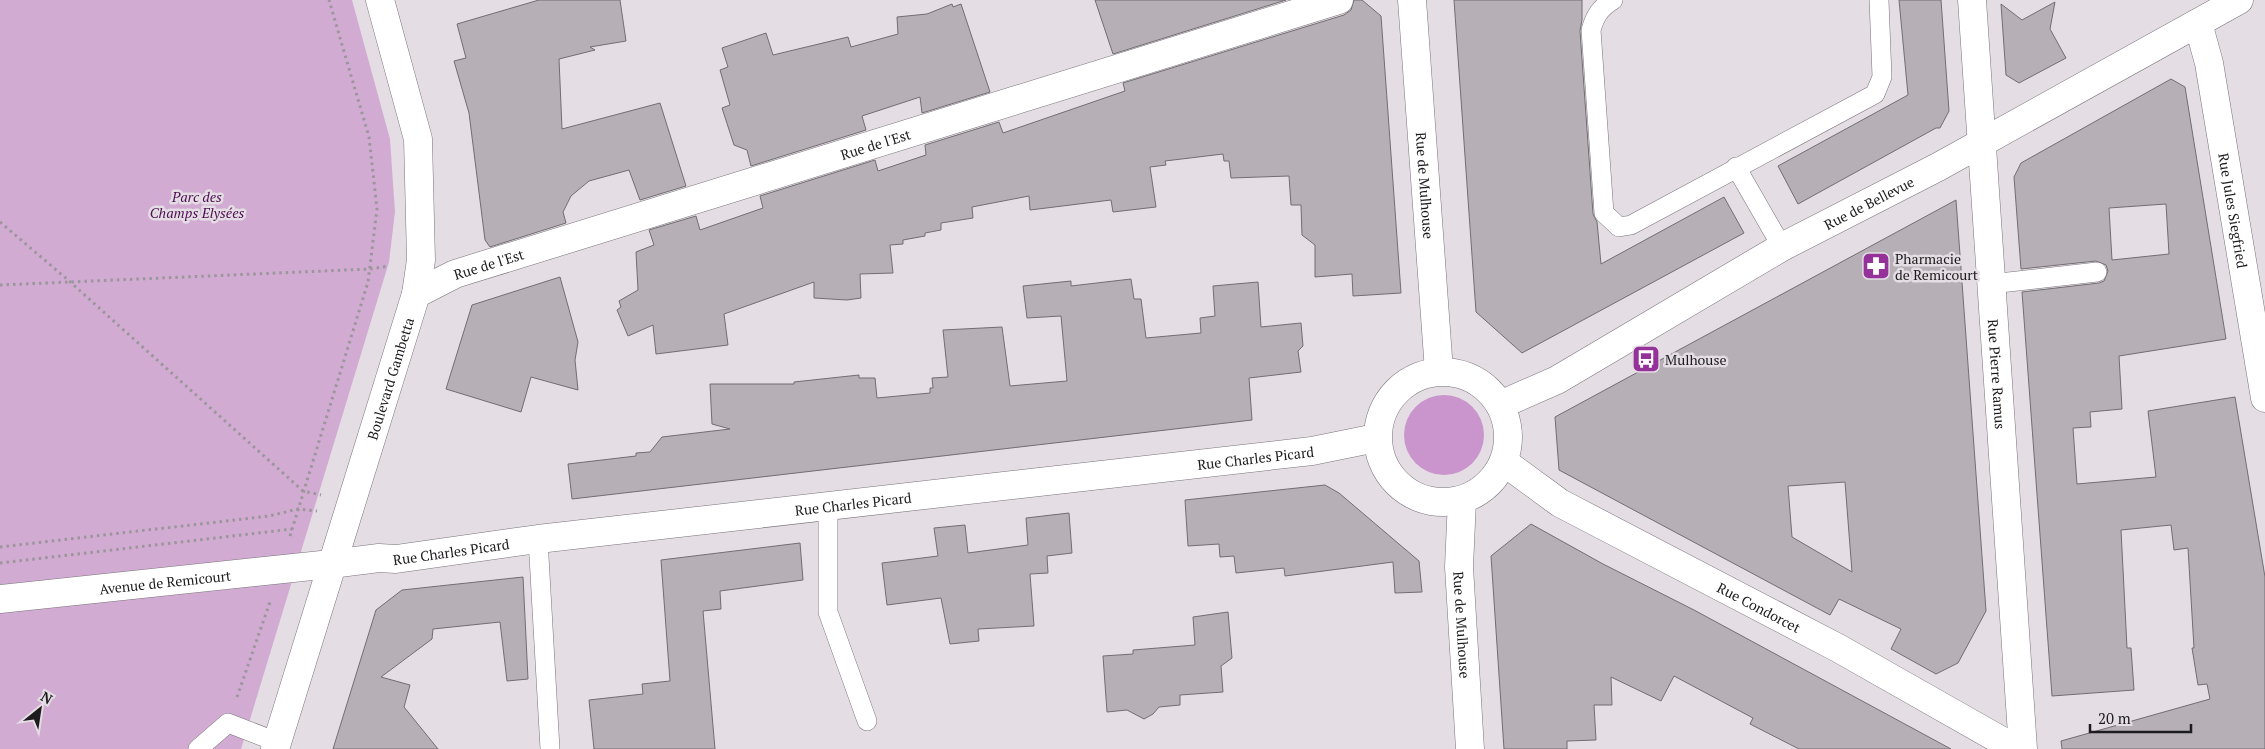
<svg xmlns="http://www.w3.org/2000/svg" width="2265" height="749" viewBox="0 0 2265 749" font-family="'PT Serif',serif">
  <rect width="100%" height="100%" fill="#e4dee4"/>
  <path fill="#d2abd3" d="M 0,0 L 352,0 L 390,139 L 395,212 L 389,262 L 241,749 L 0,749 Z"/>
  <circle fill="#ca95cc" cx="1444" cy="435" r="40"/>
  <g fill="#b6b0b6" stroke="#726d73" fill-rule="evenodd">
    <path d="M 539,0 L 620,0 L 626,41 L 590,47 L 595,50 L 559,59 L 562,129 L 660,103 L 686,186 L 640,200 L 629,170 L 589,181 L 571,196 L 563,212 L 566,223 L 490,247 L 485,240 L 469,113 L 454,61 L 466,58 L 457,24 Z"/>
    <path d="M 1095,0 L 1286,0 L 1113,54 Z"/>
    <path d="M 1354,0 L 1362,0 L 1381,16 L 1401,293 L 1353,296 L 1352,274 L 1315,277 L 1315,245 L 1302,235 L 1301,205 L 1291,205 L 1289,176 L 1231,178 L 1229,161 L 1224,161 L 1223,154 L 1165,161 L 1166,165 L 1150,167 L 1156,207 L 1113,212 L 1111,200 L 1030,210 L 1029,196 L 972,207 L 973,218 L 941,223 L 941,230 L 925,233 L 925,236 L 903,240 L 903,244 L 890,245 L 893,273 L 860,274 L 861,298 L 847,300 L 814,298 L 814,282 L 724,314 L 728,345 L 656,354 L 653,325 L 628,336 L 617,310 L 621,307 L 619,301 L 638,290 L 636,252 L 654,245 L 649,230 L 696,216 L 700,230 L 763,208 L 760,196 L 875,160 L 878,171 L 926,155 L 925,145 L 999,122 L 1003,133 L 1125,91 L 1123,83 L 1344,15 L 1351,10 Z"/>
    <path d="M 1454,0 L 1582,0 L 1582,20 L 1580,31 L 1593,214 L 1597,222 L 1601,264 L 1724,197 L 1744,233 L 1522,353 L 1476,312 Z"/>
    <path d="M 1899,0 L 1941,0 L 1949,111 L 1940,128 L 1936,128 L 1798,204 L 1778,166 L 1908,95 Z"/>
    <path d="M 2055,2 L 2050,29 L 2066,58 L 2019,83 L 2006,75 L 2001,4 L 2022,20 Z"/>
    <path d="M 952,4 L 953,7 L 961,4 L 990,92 L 922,113 L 920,97 L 862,116 L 866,130 L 751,166 L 747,150 L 734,145 L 722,108 L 730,105 L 720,70 L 728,67 L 722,48 L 766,33 L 773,55 L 848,37 L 851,47 L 898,34 L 897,17 L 927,14 Z"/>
    <path d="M 2171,79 L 2185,87 L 2226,339 L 2119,356 L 2122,409 L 2090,412 L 2091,427 L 2073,428 L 2077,484 L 2156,477 L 2148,411 L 2235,397 L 2265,577 L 2265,749 L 2062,749 L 2061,741 L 2210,699 L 2207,684 L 2198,685 L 2192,648 L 2194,648 L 2188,548 L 2174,550 L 2171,525 L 2121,530 L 2127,648 L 2131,648 L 2134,690 L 2052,696 L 2022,292 L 2099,283 L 2104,281 L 2108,271 L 2106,265 L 2096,261 L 2021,269 L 2014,177 L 2021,163 ZM 2166,204 L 2169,254 L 2112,260 L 2109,208 Z"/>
    <path d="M 1956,200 L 1986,611 L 1958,663 L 1936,674 L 1891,649 L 1901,629 L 1839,599 L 1830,615 L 1559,470 L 1555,417 ZM 1845,482 L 1852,572 L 1792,537 L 1788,486 Z"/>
    <path d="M 560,277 L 578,342 L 575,360 L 578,390 L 531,377 L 521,412 L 446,389 L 472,305 Z"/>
    <path d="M 1131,279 L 1134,299 L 1141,299 L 1146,338 L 1201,333 L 1200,318 L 1215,316 L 1213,286 L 1258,282 L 1261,327 L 1301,323 L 1303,346 L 1298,351 L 1301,372 L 1249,378 L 1252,420 L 572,499 L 568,464 L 636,456 L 636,453 L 650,452 L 662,437 L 730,429 L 712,424 L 710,384 L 794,384 L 794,382 L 859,375 L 859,378 L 875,378 L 877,398 L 930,393 L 930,388 L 933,388 L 932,378 L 948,377 L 943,330 L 1002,327 L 1010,386 L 1067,381 L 1061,316 L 1027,318 L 1023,286 L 1071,281 L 1071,286 Z"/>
    <path d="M 1325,485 L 1339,493 L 1419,561 L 1422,592 L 1395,593 L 1393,562 L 1285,576 L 1284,568 L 1236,573 L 1234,556 L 1220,557 L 1219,544 L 1188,546 L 1185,500 Z"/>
    <path d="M 1069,513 L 1072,553 L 1047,556 L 1048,573 L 1030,574 L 1034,626 L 978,629 L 979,641 L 950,644 L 941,598 L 887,605 L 882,563 L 938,556 L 934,528 L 965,525 L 968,553 L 1028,545 L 1026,518 Z"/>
    <path d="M 1531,524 L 1603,564 L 1694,610 L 1951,749 L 1799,749 L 1750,724 L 1753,718 L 1674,676 L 1661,701 L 1611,677 L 1612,705 L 1594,705 L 1596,740 L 1567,741 L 1567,749 L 1504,749 L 1491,556 Z"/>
    <path d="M 800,543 L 803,580 L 720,591 L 721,609 L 703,611 L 715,749 L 594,749 L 589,700 L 643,694 L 642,684 L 670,681 L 661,560 Z"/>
    <path d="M 523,577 L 528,679 L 507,681 L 500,622 L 433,629 L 432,639 L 381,677 L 410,685 L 404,707 L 438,749 L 333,749 L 376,610 L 402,590 Z"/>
    <path d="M 1228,612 L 1232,658 L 1221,666 L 1223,692 L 1180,695 L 1180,705 L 1159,707 L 1153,714 L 1144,719 L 1127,710 L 1107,712 L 1103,656 L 1133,654 L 1133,650 L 1195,645 L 1193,617 Z"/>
  </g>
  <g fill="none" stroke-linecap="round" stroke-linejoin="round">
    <defs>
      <g id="lane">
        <path d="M 1613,0 C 1600,8 1595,16 1591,30 L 1604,213 L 1619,227 L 1631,225 L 1875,94 L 1882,77 L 1879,0"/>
        <path d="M 1736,167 L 1782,247"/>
        <path d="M 1991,284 L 2097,272"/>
        <path d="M 828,506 L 828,612 L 867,721"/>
        <path d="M 538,539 L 550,749"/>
        <path d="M 198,749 L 228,723 L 277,742"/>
      </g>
      <g id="street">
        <path id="s1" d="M 1412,0 L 1439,371"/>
        <path id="s2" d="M 1972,0 L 2023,749"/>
        <path id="s3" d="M 2198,23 L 2209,63 L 2265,398"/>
        <path id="s4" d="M 416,294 L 455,274 L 1339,0"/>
        <path id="s5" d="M 1504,462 L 1560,503 L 1838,648 L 2016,749"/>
        <path id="s6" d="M 1462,500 L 1459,567 L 1470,749"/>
        <path id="s7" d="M 0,599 L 331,564"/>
      </g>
      <g id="secondary">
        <circle cx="1443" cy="437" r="65"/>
        <path id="s8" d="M 1500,405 L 1557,380 L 1782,247 L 1938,167 L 2239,0"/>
        <path id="s9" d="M 331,564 L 379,558 L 396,559 L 538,539 L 1312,451 L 1376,438"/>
        <path id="s10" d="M 275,749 L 416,294 L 421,260 L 418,139 L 380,0"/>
      </g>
    </defs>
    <use href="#lane" stroke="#797379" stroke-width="20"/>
    <use href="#street" stroke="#797379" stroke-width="29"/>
    <use href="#secondary" stroke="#797379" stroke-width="29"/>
    <g stroke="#9a969a" stroke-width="3" stroke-dasharray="2.5 4" stroke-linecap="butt">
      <path d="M 0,222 L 68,280 L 303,491 L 321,495"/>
      <path d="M 0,285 L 370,269 L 389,266"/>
      <path d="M 290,536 L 368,282 L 377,209 L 369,137 L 329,0"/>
      <path d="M 0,547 L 269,516 L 298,509 L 317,511"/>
      <path d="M 0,563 L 292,529"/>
      <path d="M 237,697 L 270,602"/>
    </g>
    <use href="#lane" stroke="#fff" stroke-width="19"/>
    <use href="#street" stroke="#fff" stroke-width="28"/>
    <use href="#secondary" stroke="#fff" stroke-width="28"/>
  </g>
  <defs>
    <symbol id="pharmacy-square" viewBox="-11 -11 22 22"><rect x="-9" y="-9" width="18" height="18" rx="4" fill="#94329a" stroke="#e4dee4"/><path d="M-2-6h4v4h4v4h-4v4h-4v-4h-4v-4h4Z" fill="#fff"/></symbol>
    <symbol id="bus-square" viewBox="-11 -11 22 22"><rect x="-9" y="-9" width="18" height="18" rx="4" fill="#94329a" stroke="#e4dee4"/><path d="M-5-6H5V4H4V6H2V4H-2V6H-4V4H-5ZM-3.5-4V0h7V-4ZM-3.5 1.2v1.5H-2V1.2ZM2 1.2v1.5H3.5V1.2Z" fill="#fff"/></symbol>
  </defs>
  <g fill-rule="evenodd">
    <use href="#pharmacy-square" x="1860" y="250" width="32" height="32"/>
    <use href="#bus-square" x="1630" y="343" width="32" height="32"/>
  </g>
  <g text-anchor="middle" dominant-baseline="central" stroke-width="5" stroke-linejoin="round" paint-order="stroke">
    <g font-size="14" fill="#1d1b1d" stroke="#e4dee4">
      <text stroke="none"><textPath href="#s4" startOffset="484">Rue de l'Est</textPath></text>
      <text stroke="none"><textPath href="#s1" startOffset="186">Rue de Mulhouse</textPath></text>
      <text stroke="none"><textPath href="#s8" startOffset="421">Rue de Bellevue</textPath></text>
      <text stroke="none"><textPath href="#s3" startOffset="191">Rue Jules Siegfried</textPath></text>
      <text stroke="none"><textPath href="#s4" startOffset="79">Rue de l'Est</textPath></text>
      <text stroke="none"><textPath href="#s2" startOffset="375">Rue Pierre Ramus</textPath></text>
      <text stroke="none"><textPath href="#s10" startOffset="388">Boulevard Gambetta</textPath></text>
      <text stroke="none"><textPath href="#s9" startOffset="931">Rue Charles Picard</textPath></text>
      <text stroke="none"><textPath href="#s9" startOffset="526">Rue Charles Picard</textPath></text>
      <text stroke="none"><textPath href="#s9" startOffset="121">Rue Charles Picard</textPath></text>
      <text stroke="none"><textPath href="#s7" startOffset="166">Avenue de Remicourt</textPath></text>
      <text stroke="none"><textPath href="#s5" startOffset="294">Rue Condorcet</textPath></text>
      <text stroke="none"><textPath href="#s6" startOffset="125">Rue de Mulhouse</textPath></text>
    </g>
    <g font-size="14" font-style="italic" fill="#4e0d52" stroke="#e4dee4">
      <text x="197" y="196">Parc des<tspan x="197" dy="16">Champs Elysées</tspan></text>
    </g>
    <g font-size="14" fill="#1d1b1d" stroke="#e4dee4" text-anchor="start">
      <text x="1895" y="258">Pharmacie<tspan x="1895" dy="16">de Remicourt</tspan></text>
      <text x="1665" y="359">Mulhouse</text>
    </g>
  </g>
  <g transform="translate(40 709) rotate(30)" stroke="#e4dee4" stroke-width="4" paint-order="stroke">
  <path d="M0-4L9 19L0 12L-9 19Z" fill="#1d1b1d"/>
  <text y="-8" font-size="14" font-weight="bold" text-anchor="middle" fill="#1d1b1d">N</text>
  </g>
  <path d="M2090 724v8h101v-8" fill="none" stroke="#1d1b1d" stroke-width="2.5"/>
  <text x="2098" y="724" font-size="15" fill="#1d1b1d" stroke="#e4dee4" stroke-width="4" paint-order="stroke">20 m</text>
</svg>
